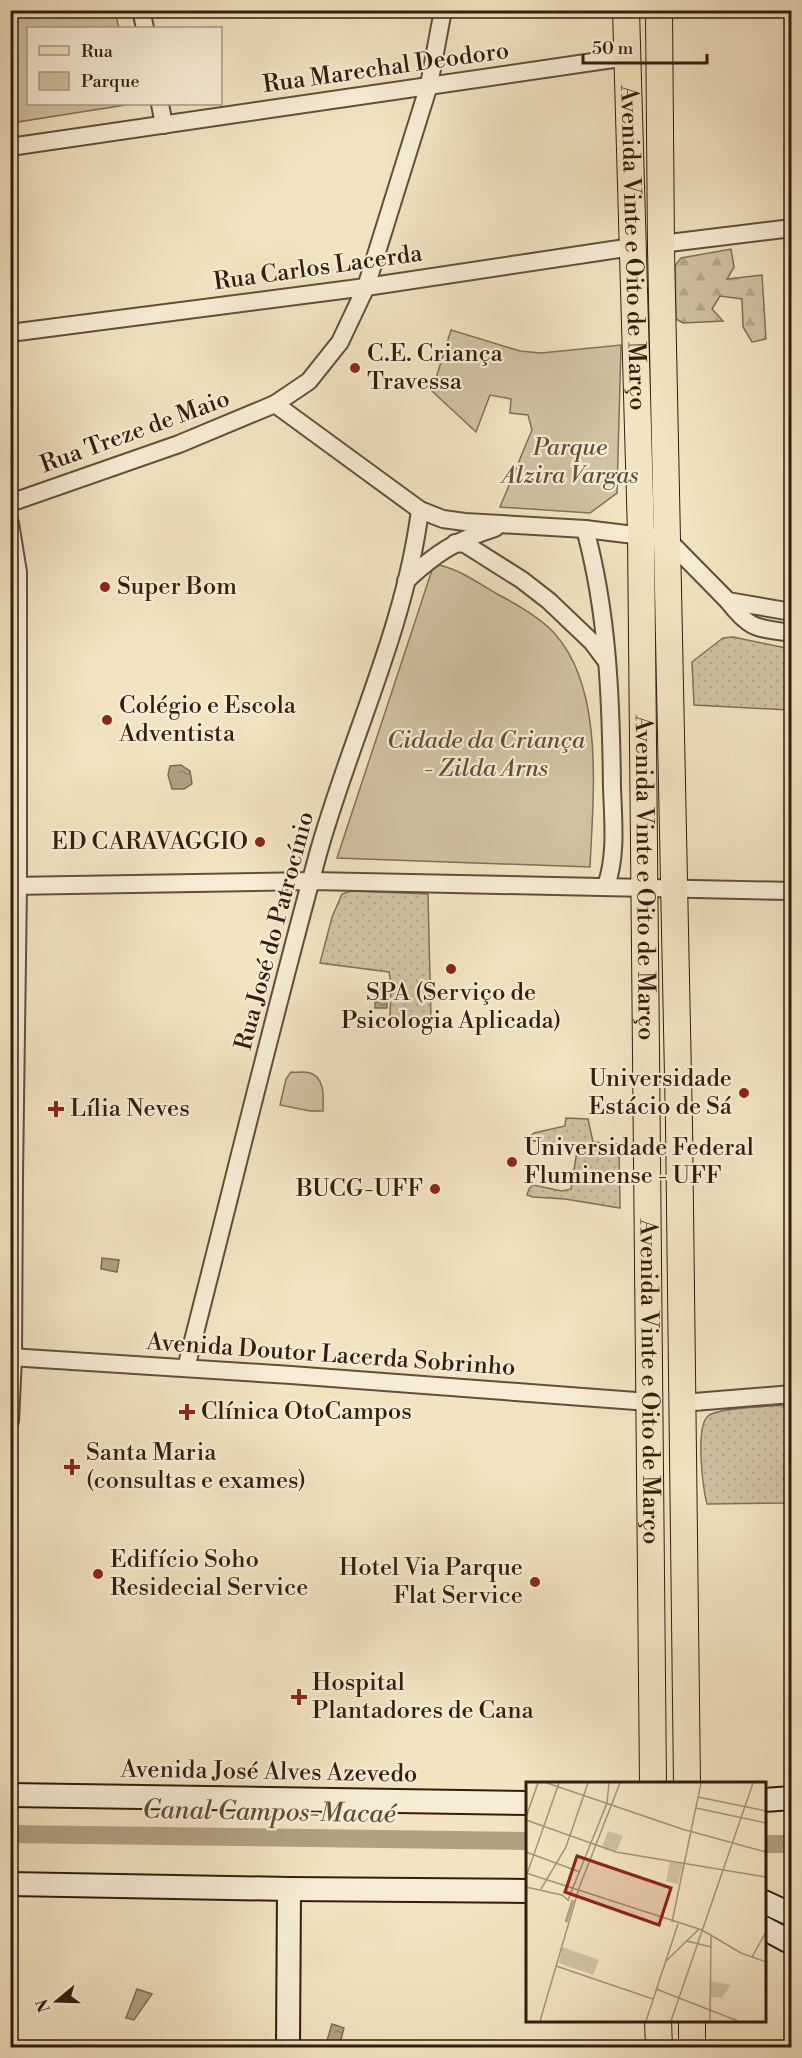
<svg xmlns="http://www.w3.org/2000/svg" width="802" height="2058" viewBox="0 0 802 2058" font-family="'Libre Bodoni',serif">
  <defs>
    <pattern id="grass-dots" width="8" height="8" patternUnits="userSpaceOnUse" patternTransform="scale(1.5)"><rect width="8" height="8" fill="#d1c2a2"/><path d="M2 2h.1M6 6h.1" fill="none" stroke="#b4a68a" stroke-width="1.8" stroke-linecap="round"/></pattern>
    <pattern id="forest-firs" width="22" height="20" patternUnits="userSpaceOnUse" patternTransform="scale(1.5)"><rect width="22" height="20" fill="#d1c2a2"/><path d="M5 1l3.5 6h-7zM16 11l3.5 6h-7z" fill="#b4a68a"/></pattern>
    <pattern id="water-ripples" width="26" height="14" patternUnits="userSpaceOnUse" patternTransform="scale(1.5)"><rect width="26" height="14" fill="#b1a083"/><path d="M2 4q2-2 4 0t4 0M15 11q2-2 4 0t4 0" fill="none" stroke="#91826a"/></pattern>
  </defs>
  <rect width="100%" height="100%" fill="#f2e4c0"/>
  <filter id="stains"><feTurbulence type="fractalNoise" baseFrequency=".00333" numOctaves="4"/><feColorMatrix values="0 0 0 0 .2 0 0 0 0 .09 0 0 0 0 .02 0 0 0 .5 -.17"/></filter>
  <radialGradient id="worn" r=".72"><stop offset=".6" stop-color="#630" stop-opacity="0"/><stop offset="1" stop-color="#630" stop-opacity=".3"/></radialGradient>
  <g fill="url(#grass-dots)" stroke="#827058" stroke-width="1.5">
    <path d="M 733,637 L 791,649 L 791,733 L 788,710 L 694,705 L 692,662 L 723,638 Z"/>
    <path d="M 351,891 L 428,894 L 431,1019 L 390,1019 L 391,984 L 389,972 L 320,963 L 332,917 L 342,894 Z"/>
    <path d="M 566,1118 L 588,1119 L 593,1142 L 619,1144 L 620,1208 L 565,1199 L 533,1197 L 527,1195 L 529,1189 L 533,1185 L 562,1191 L 571,1189 L 577,1151 L 576,1146 C 561,1140 542,1147 528,1138 L 534,1133 L 565,1126 Z"/>
    <path d="M 791,1405 L 791,1503 L 707,1504 C 703,1489 695,1427 708,1416 C 718,1407 775,1406 791,1405 Z"/>
  </g>
  <path fill="url(#forest-firs)" stroke="#827058" stroke-width="1.5" d="M 731,249 L 734,267 L 727,279 L 762,275 L 766,339 L 752,342 L 743,327 L 742,299 L 720,296 L 712,309 L 723,321 L 683,323 L 676,319 L 675,266 L 681,258 Z"/>
  <g fill="#d1c2a2" stroke="#827058" stroke-width="1.5">
    <path d="M 11,10 L 115,11 L 119,28 L 28,28 L 28,104 L 132,104 L 11,123 Z"/>
    <path d="M 451,330 L 520,351 L 541,353 L 621,345 L 617,493 L 590,513 L 500,507 L 532,430 L 528,415 L 510,413 L 511,399 L 490,395 L 476,432 L 432,391 Z"/>
    <path d="M 434,564 C 458,568 478,583 499,595 C 518,605 541,618 555,634 C 605,690 593,797 590,867 L 337,858 Z"/>
    <path d="M 291,1072 C 297,1073 304,1071 310,1073 C 326,1078 323,1099 323,1111 L 310,1111 L 280,1105 L 286,1079 Z"/>
  </g>
  <g fill="url(#water-ripples)" stroke="#7e6c54" stroke-width="1.5">
    <path d="M 181,765 L 190,771 L 192,784 L 184,789 L 172,789 L 168,775 L 170,766 Z"/>
    <rect x="375" y="986" width="12" height="22"/>
    <path d="M 102,1258 L 119,1260 L 117,1272 L 101,1269 Z"/>
    <path d="M 137,1989 L 152,1994 L 134,2020 L 126,2018 Z"/>
    <path d="M 332,2024 L 344,2028 L 339,2047 L 325,2047 Z"/>
  </g>
  <g fill="none" stroke-linecap="round" stroke-linejoin="round">
    <g stroke="#b1a083" stroke-width="18">
      <path d="M 10,1834 L 528,1841"/>
      <path d="M 764,1844 L 792,1844"/>
    </g>
    <defs>
      <g id="minor">
        <path d="M 141,10 L 145,28"/>
        <path d="M 160,104 L 164,125"/>
        <path d="M 10,147 L 627,57"/>
        <path d="M 661,244 L 792,228"/>
        <path d="M 10,333 L 366,287 L 632,247"/>
        <path d="M 275,404 L 420,510 L 443,519 L 465,522 L 585,529 L 667,539 L 728,601 L 792,612"/>
        <path d="M 10,503 L 179,444 L 275,404 L 309,381 L 340,342 L 366,287 L 429,85 L 443,10"/>
        <path d="M 10,523 L 18,572 L 18,886 L 14,1176 L 13,1358 L 10,1421"/>
        <path d="M 585,529 C 608,613 611,700 612,787 C 613,820 617,855 606,886"/>
        <path d="M 455,543 L 465,544 L 522,580 L 549,601 L 592,642 L 607,662"/>
        <path d="M 406,581 C 437,552 455,541 495,528"/>
        <path d="M 728,601 C 750,630 757,628 792,633"/>
        <path d="M 10,886 L 312,881 L 792,891"/>
        <path d="M 10,1357 L 291,1375 L 649,1402"/>
        <path d="M 186,1368 C 230,1197 271,1025 318,854 C 350,739 405,629 420,510"/>
        <path d="M 682,1403 L 792,1394"/>
      </g>
      <g id="secondary">
        <path d="M 10,1795 L 528,1803"/>
        <path d="M 764,1800 L 792,1798"/>
        <path d="M 10,1884 L 289,1889 L 528,1891"/>
        <path d="M 764,1902 L 792,1915"/>
        <path d="M 764,1928 L 792,1943"/>
        <path d="M 288,2048 L 289,1889"/>
      </g>
      <g id="primary">
        <path id="s1" d="M 626,10 L 641,534 L 653,1784"/>
        <path d="M 659,10 L 661,248 L 679,1125 L 687,1784"/>
        <path d="M 658,2020 L 659,2048"/>
        <path d="M 692,2020 L 692,2048"/>
      </g>
    </defs>
    <use href="#minor" stroke="#624f3a" stroke-width="20"/>
    <use href="#secondary" stroke="#321d0e" stroke-width="26"/>
    <use href="#primary" stroke="#321d0e" stroke-width="28"/>
    <use href="#minor" stroke="#f7edd6" stroke-width="16"/>
    <use href="#secondary" stroke="#f7edd6" stroke-width="22"/>
    <use href="#primary" stroke="#f2e4c0" stroke-width="26"/>
  </g>
  <g fill="#8f2418" stroke="#f7edd6" stroke-width="2">
    <circle cx="355" cy="368" r="6"/>
    <circle cx="105" cy="587" r="6"/>
    <circle cx="107" cy="720" r="6"/>
    <circle cx="260" cy="842" r="6"/>
    <circle cx="451" cy="969" r="6"/>
    <circle cx="744" cy="1093" r="6"/>
    <path d="M53 1100h6v6h6v6h-6v6h-6v-6h-6v-6h6z"/>
    <circle cx="512" cy="1162" r="6"/>
    <circle cx="435" cy="1189" r="6"/>
    <path d="M184 1403h6v6h6v6h-6v6h-6v-6h-6v-6h6z"/>
    <path d="M69 1458h6v6h6v6h-6v6h-6v-6h-6v-6h6z"/>
    <circle cx="98" cy="1574" r="6"/>
    <circle cx="535" cy="1582" r="6"/>
    <path d="M296 1688h6v6h6v6h-6v6h-6v-6h-6v-6h6z"/>
  </g>
  <g text-anchor="middle" dominant-baseline="central" stroke-width="4.5" stroke-linejoin="round" paint-order="stroke">
    <g font-size="24" fill="#321d0e" stroke="#f7edd6">
      <text transform="translate(386 68) rotate(-8)">Rua Marechal Deodoro</text>
      <text stroke="none"><textPath href="#s1" startOffset="238">Avenida Vinte e Oito de Março</textPath></text>
      <text transform="translate(318 268) rotate(-8)">Rua Carlos Lacerda</text>
      <text transform="translate(135 432) rotate(-20)">Rua Treze de Maio</text>
      <text stroke="none"><textPath href="#s1" startOffset="868">Avenida Vinte e Oito de Março</textPath></text>
      <text transform="translate(275 931) rotate(-75)">Rua José do Patrocínio</text>
      <text transform="translate(331 1355) rotate(4)">Avenida Doutor Lacerda Sobrinho</text>
      <text stroke="none"><textPath href="#s1" startOffset="1372">Avenida Vinte e Oito de Março</textPath></text>
      <text transform="translate(269 1772) rotate(1)">Avenida José Alves Azevedo</text>
    </g>
    <g font-size="24" fill="#321d0e" stroke="#f7edd6" text-anchor="start">
      <text x="367" y="354">C.E. Criança<tspan x="367" dy="28">Travessa</tspan></text>
      <text x="117" y="587">Super Bom</text>
      <text x="119" y="706">Colégio e Escola<tspan x="119" dy="28">Adventista</tspan></text>
      <text x="248" y="842" text-anchor="end">ED CARAVAGGIO</text>
      <text x="451" y="993" text-anchor="middle">SPA (Serviço de<tspan x="451" dy="28">Psicologia Aplicada)</tspan></text>
      <text x="732" y="1079" text-anchor="end">Universidade<tspan x="732" dy="28">Estácio de Sá</tspan></text>
      <text x="70" y="1109">Lília Neves</text>
      <text x="524" y="1148">Universidade Federal<tspan x="524" dy="28">Fluminense - UFF</tspan></text>
      <text x="423" y="1189" text-anchor="end">BUCG-UFF</text>
      <text x="201" y="1412">Clínica OtoCampos</text>
      <text x="86" y="1453">Santa Maria<tspan x="86" dy="28">(consultas e exames)</tspan></text>
      <text x="110" y="1560">Edifício Soho<tspan x="110" dy="28">Residecial Service</tspan></text>
      <text x="523" y="1568" text-anchor="end">Hotel Via Parque<tspan x="523" dy="28">Flat Service</tspan></text>
      <text x="312" y="1683">Hospital<tspan x="312" dy="28">Plantadores de Cana</tspan></text>
    </g>
    <g font-size="24" font-style="italic" fill="#624f3a" stroke="#f7edd6">
      <text x="570" y="448">Parque<tspan x="570" dy="28">Alzira Vargas</tspan></text>
      <text x="486" y="741">Cidade da Criança<tspan x="486" dy="28">- Zilda Arns</tspan></text>
    </g>
    <g font-size="26" font-style="italic" fill="#5e4b37" stroke="#f7edd6">
      <text transform="translate(269 1812) rotate(1)">Canal Campos-Macaé</text>
    </g>
  </g>
  <g transform="translate(526 1782)">
    <rect width="240" height="240" fill="#f2e4c0"/>
    <path d="M 185,199 L 205,203 L 196,216 L 185,215 Z" fill="#d1c2a2"/>
    <path d="M 82,49 L 97,54 L 90,70 L 76,65 ZM 144,80 L 157,82 L 152,102 L 140,99 ZM 36,165 L 73,178 L 67,193 L 33,181 Z" fill="#d1c2a2"/>
    <path fill="none" stroke="#b1a083" stroke-width="3" d="M 40,140 L 47,118"/>
    <path fill="none" stroke="#a59479" stroke-width="1.5" d="M 21,1 L 156,47 L 240,70M 172,15 L 240,29M 170,26 L 240,41M 0,35 L 12,1M 0,38 L 90,70 L 240,95M 0,70 L 54,90M 0,91 L 176,148 L 215,171 L 240,180M 1,92 L 33,1M 0,105 L 36,113 L 43,119M 15,107 L 40,65 L 62,1M 42,118 L 81,21 L 83,1M 146,140 L 175,1M 161,159 L 185,165M 226,175 L 240,150M 139,180 L 173,147M 30,184 L 127,217M 130,207 L 212,239M 14,239 L 53,106 L 94,1M 120,239 L 152,142M 145,239 L 227,1M 184,239 L 185,154"/>
    <path fill="#8f2418" fill-opacity="0.15" stroke="#8f2418" stroke-width="3" d="M 51,74 L 145,106 L 133,143 L 39,110 Z"/>
    <rect width="240" height="240" fill="none" stroke="#321d0e" stroke-width="3"/>
  </g>
  <rect width="802" height="2058" fill="none" stroke="#f2e4c0" stroke-width="36"/>
  <rect x="12" y="12" width="778" height="2034" fill="none" stroke="#321d0e" stroke-width="3"/>
  <rect x="18" y="18" width="766" height="2022" fill="none" stroke="#321d0e" stroke-width="1.5"/>
  <rect x="27" y="27" width="195" height="78" fill="#f7edd6" stroke="#a89a86" stroke-width="1.5"/>
  <rect x="39" y="46" width="30" height="9" fill="#f2e4c0" stroke="#a89a86" stroke-width="1.5"/>
  <text x="81" y="57" font-size="18" fill="#321d0e">Rua</text>
  <rect x="39" y="72" width="30" height="18" fill="#d1c2a2" stroke="#a89a86" stroke-width="1.5"/>
  <text x="81" y="87" font-size="18" fill="#321d0e">Parque</text>
  <g transform="translate(57 2001) rotate(251)" stroke="#f7edd6" stroke-width="4.5" paint-order="stroke">
  <path d="M0-4.5L10 22L0 15L-10 22Z" fill="#321d0e"/>
  <text y="-9" font-size="16" font-weight="bold" text-anchor="middle" fill="#321d0e">N</text>
  </g>
  <path d="M583 54v9h124v-9" fill="none" stroke="#321d0e" stroke-width="3"/>
  <text x="592" y="54" font-size="18" fill="#321d0e" stroke="#f7edd6" stroke-width="4.5" paint-order="stroke">50 m</text>
  <rect width="100%" height="100%" filter="url(#stains)"/>
  <rect width="100%" height="100%" fill="url(#worn)"/>
</svg>
